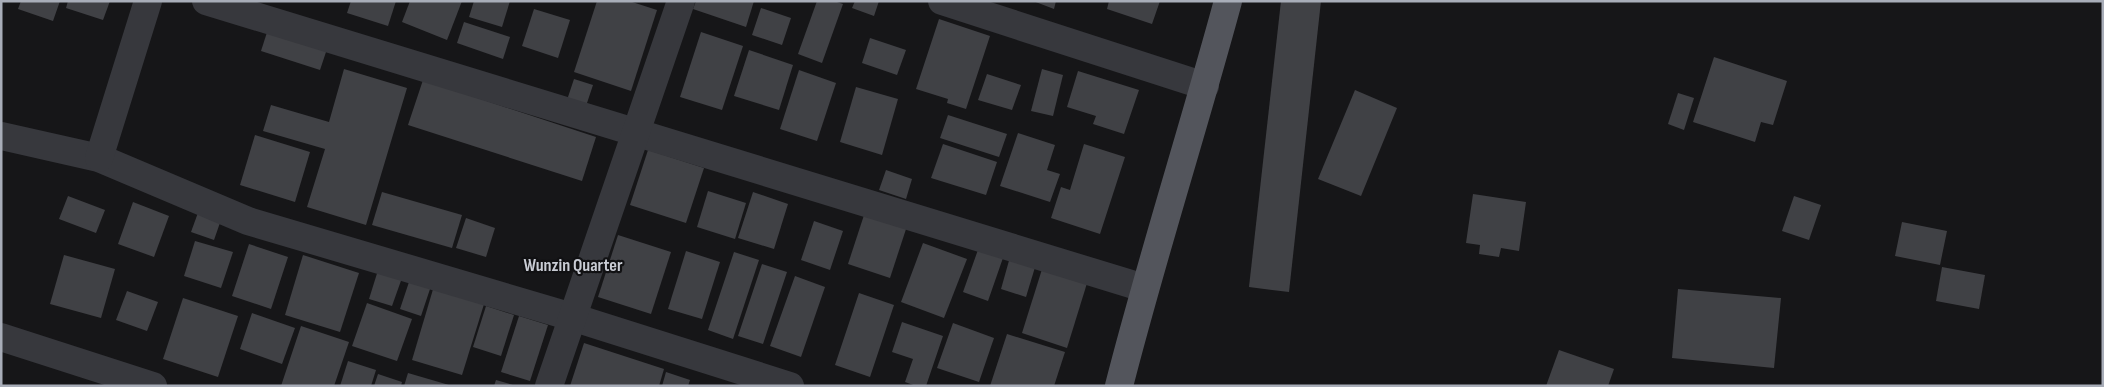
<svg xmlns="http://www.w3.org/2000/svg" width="2104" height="387" viewBox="0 0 2104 387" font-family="'Sofia Sans Condensed',sans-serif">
  <rect width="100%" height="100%" fill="#161618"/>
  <g fill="#404145">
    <path d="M 21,1 L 60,1 L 53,21 L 18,9 Z"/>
    <path d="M 68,1 L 110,1 L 103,20 L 66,8 Z"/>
    <path d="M 351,1 L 396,1 L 388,26 L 347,13 Z"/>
    <path d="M 410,1 L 462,1 L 447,40 L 402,22 Z"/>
    <path d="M 474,1 L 510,1 L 502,27 L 469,17 Z"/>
    <path d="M 597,1 L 629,1 L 657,10 L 631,91 L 574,72 Z"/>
    <path d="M 696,1 L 754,1 L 746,27 L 693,9 Z"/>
    <path d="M 817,1 L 834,1 L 843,4 L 822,63 L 798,54 Z"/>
    <path d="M 855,1 L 879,1 L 874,16 L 852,8 Z"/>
    <path d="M 1033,1 L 1056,1 L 1054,9 Z"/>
    <path d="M 1109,1 L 1160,1 L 1152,24 L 1107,9 Z"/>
    <path d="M 1281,1 L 1321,1 L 1289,292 L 1249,287 Z"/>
    <path d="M 761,8 L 791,18 L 782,45 L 752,35 Z"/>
    <path d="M 534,9 L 570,20 L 558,58 L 522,46 Z"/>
    <path d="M 939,19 L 990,36 L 966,109 L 947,103 L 948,99 L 916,89 Z"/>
    <path d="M 464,22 L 510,37 L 503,59 L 457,43 Z"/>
    <path d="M 269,26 L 328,46 L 320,70 L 261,51 Z"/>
    <path d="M 701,32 L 743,46 L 722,110 L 680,97 Z"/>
    <path d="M 870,38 L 906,50 L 897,75 L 862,63 Z"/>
    <path d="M 749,50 L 793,65 L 779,110 L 734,96 Z"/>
    <path d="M 1714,57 L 1787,81 L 1773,125 L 1761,122 L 1755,142 L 1693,122 Z"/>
    <path d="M 344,69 L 407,88 L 366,225 L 307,207 L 325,149 L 263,131 L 271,105 L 329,122 Z"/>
    <path d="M 1042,69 L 1063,75 L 1053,116 L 1031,111 Z"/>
    <path d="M 799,70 L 836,83 L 817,141 L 780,129 Z"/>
    <path d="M 1078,71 L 1139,90 L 1124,134 L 1093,124 L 1096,116 L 1067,107 Z"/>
    <path d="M 987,74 L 1021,85 L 1012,110 L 978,100 Z"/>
    <path d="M 574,79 L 593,85 L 586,106 L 567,100 Z"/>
    <path d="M 423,80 L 596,137 L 582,181 L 408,125 Z"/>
    <path d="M 856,87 L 898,99 L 882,155 L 840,142 Z"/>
    <path d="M 1355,90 L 1397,108 L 1361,196 L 1318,179 Z"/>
    <path d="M 1678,93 L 1694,98 L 1684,130 L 1668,124 Z"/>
    <path d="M 948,115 L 1007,134 L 999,157 L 940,138 Z"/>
    <path d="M 1018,133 L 1055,145 L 1047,170 L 1060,174 L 1050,202 L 1000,186 Z"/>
    <path d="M 255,135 L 310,152 L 295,202 L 240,185 Z"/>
    <path d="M 943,144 L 997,162 L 986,195 L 931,178 Z"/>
    <path d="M 1084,144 L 1125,157 L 1100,234 L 1051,218 L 1061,187 L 1070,190 Z"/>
    <path d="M 648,150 L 704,168 L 686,223 L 630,205 Z"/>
    <path d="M 886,170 L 912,179 L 906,199 L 879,190 Z"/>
    <path d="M 708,191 L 746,203 L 735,239 L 697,227 Z"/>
    <path d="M 382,192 L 462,215 L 452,248 L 372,225 Z"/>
    <path d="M 753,192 L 788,204 L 774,249 L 738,238 Z"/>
    <path d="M 1473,194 L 1526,202 L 1519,251 L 1501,248 L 1499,257 L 1479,254 L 1480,245 L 1466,243 Z"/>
    <path d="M 68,196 L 105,210 L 96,233 L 59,219 Z"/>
    <path d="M 1794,196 L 1821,205 L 1809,240 L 1782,231 Z"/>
    <path d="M 133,202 L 169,216 L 154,257 L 118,244 Z"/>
    <path d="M 866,209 L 908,223 L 890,278 L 848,264 Z"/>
    <path d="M 199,210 L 222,217 L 214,240 L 191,232 Z"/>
    <path d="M 466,218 L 495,228 L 486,257 L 456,248 Z"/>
    <path d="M 814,221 L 843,231 L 830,270 L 801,260 Z"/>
    <path d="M 1902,222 L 1947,231 L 1940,265 L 1895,256 Z"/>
    <path d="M 618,235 L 671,252 L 651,314 L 598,297 Z"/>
    <path d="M 195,241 L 233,252 L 221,288 L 184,276 Z"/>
    <path d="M 923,243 L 967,259 L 944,318 L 901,302 Z"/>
    <path d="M 249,244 L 288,257 L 271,309 L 232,296 Z"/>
    <path d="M 979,247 L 1004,255 L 988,301 L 963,292 Z"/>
    <path d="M 686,251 L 720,262 L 702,319 L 668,309 Z"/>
    <path d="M 734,252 L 759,260 L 733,339 L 708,330 Z"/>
    <path d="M 64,255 L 115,269 L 101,318 L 50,304 Z"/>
    <path d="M 303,255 L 359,273 L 340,332 L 285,315 Z"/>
    <path d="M 1010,257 L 1036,264 L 1026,297 L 1001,289 Z"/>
    <path d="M 762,264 L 787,272 L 763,344 L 738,336 Z"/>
    <path d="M 1043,266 L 1088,280 L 1067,348 L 1022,333 Z"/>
    <path d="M 379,267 L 403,275 L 392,306 L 369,299 Z"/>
    <path d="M 1942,267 L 1985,275 L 1979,309 L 1936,301 Z"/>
    <path d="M 411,276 L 432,283 L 421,316 L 400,309 Z"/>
    <path d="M 795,276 L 825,287 L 801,357 L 770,346 Z"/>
    <path d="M 434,286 L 485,301 L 462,375 L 412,360 Z"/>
    <path d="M 1678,289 L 1781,298 L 1774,368 L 1672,358 Z"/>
    <path d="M 127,291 L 158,302 L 147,331 L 116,320 Z"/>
    <path d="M 859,293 L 894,305 L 870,377 L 835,365 Z"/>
    <path d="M 183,298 L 238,316 L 218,377 L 163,359 Z"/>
    <path d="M 367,303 L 412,319 L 397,361 L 352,346 Z"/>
    <path d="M 486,306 L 514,315 L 501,356 L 473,347 Z"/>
    <path d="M 252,313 L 295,328 L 282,364 L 240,349 Z"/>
    <path d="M 519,316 L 548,325 L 530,381 L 501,372 Z"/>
    <path d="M 902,322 L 943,336 L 926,386 L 916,386 L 905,382 L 913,359 L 892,352 Z"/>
    <path d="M 953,323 L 994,338 L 979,382 L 937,368 Z"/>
    <path d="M 301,326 L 349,342 L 334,386 L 281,386 Z"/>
    <path d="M 1007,334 L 1065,352 L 1054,386 L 990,386 Z"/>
    <path d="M 584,343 L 664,369 L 659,386 L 570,386 Z"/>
    <path d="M 1559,350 L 1614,369 L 1608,386 L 1546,386 Z"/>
    <path d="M 348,361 L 376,370 L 371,386 L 340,386 Z"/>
    <path d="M 666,372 L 690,380 L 688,386 L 662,386 Z"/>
    <path d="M 408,373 L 449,385 L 449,386 L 404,386 Z"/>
    <path d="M 378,374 L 402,382 L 401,386 L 374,386 Z"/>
    <path d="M 496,380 L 513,385 L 513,386 L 494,386 Z"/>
  </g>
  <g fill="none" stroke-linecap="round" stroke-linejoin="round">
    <g stroke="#37383d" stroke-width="28">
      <path d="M 206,1 L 1144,288"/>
      <path d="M 942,1 L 1205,86"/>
      <path d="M 1,136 L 99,158 L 248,221 L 572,317 L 790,386"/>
      <path d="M 99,158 L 148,1"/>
      <path d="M 1,337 L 153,386"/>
      <path d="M 549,386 L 681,1"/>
    </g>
    <path stroke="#53555c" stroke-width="28" d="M 1119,386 C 1152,257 1193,130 1228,1"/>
  </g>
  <g text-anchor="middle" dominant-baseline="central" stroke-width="4.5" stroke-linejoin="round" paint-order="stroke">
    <g font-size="18" font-weight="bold" fill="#c9ccd4" stroke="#111113">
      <text x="573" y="265">Wunzin Quarter</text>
    </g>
  </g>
  <rect width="2104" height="387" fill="none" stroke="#a8adb8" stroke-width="5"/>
</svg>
